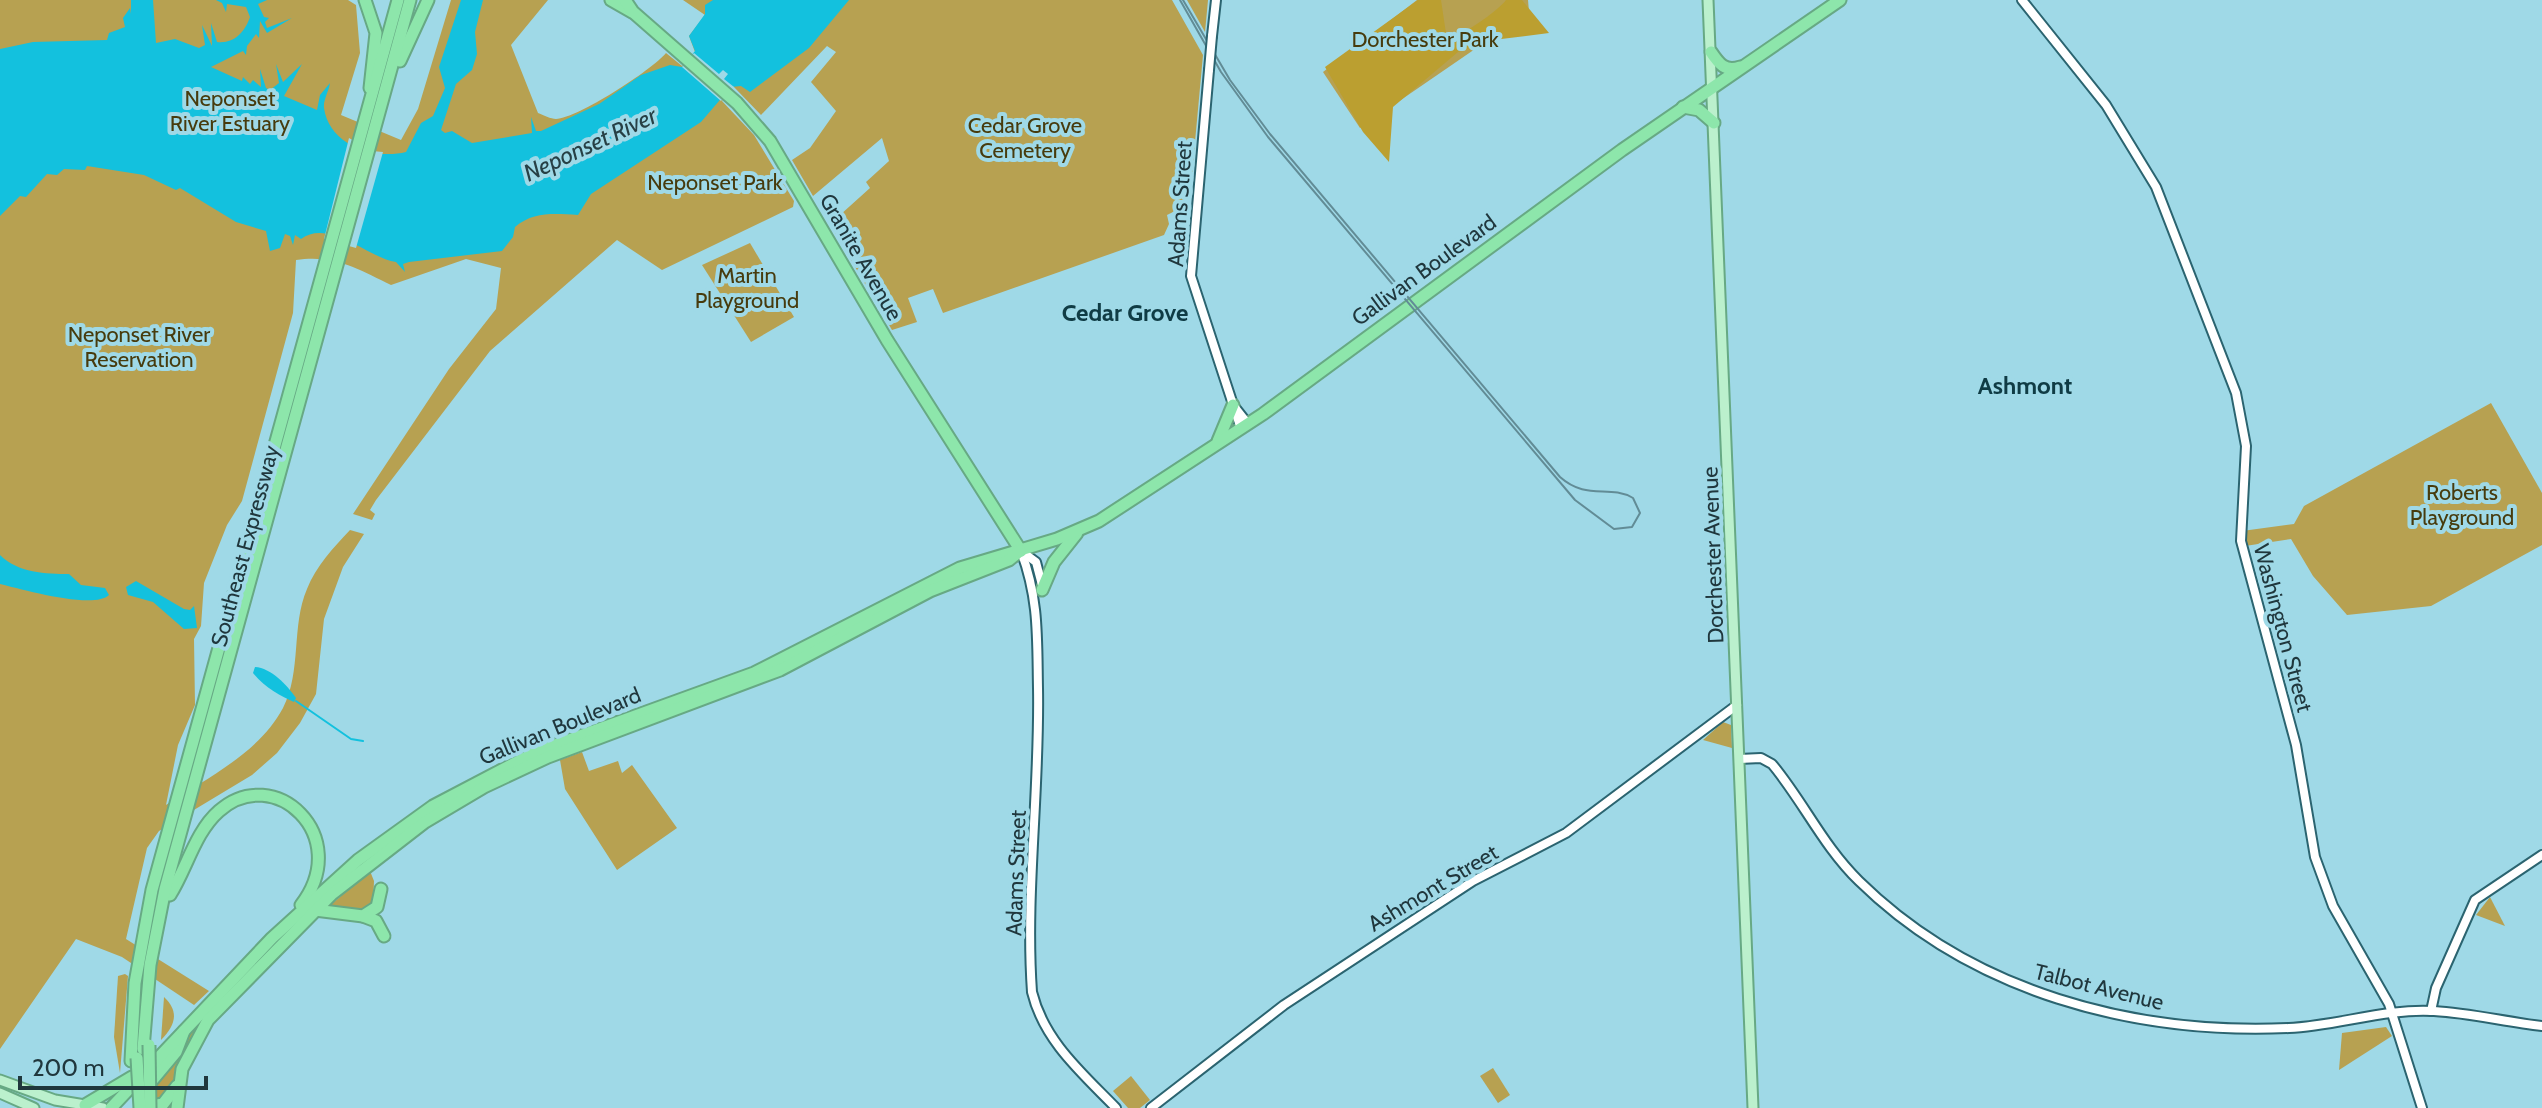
<svg xmlns="http://www.w3.org/2000/svg" width="2542" height="1108" viewBox="0 0 2542 1108" font-family="Cabin,sans-serif">
  <rect width="100%" height="100%" fill="#9fd9e7"/>
  <g fill="#b7a151">
    <path d="M 0,0 L 348,0 L 356,5 L 360,53 L 341,115 L 401,140 L 418,109 L 451,0 L 548,0 L 511,45 L 538,113 C 543,115 551,119 556,119 C 578,118 652,70 666,53 L 682,66 L 695,52 L 689,36 L 705,15 L 683,0 L 1172,0 L 1203,55 L 1190,196 L 1183,207 L 1167,215 L 1169,224 L 1164,235 L 943,313 L 933,289 L 908,298 L 917,322 L 892,330 L 830,224 L 870,188 L 866,182 L 889,161 L 882,138 L 813,196 L 792,160 L 810,148 L 836,111 L 811,82 L 836,52 L 827,46 L 761,115 L 733,86 L 722,101 L 754,135 L 794,201 L 793,207 L 662,270 L 617,240 L 490,351 L 376,500 L 370,510 L 375,514 L 372,520 L 353,514 L 449,369 L 496,309 L 501,268 L 466,259 L 391,285 C 359,269 333,254 296,260 L 293,313 L 242,501 L 227,525 L 204,583 L 201,626 L 194,639 L 195,705 L 178,745 L 166,805 C 207,778 259,753 283,708 C 302,671 291,626 307,589 C 316,566 334,547 350,530 L 364,534 L 343,567 L 324,619 L 316,694 L 300,723 L 277,753 L 252,775 L 159,831 L 147,848 L 126,939 L 209,991 L 194,1005 L 122,957 L 76,939 L 0,1049 Z"/>
    <path d="M 1187,0 L 1208,0 L 1205,32 Z"/>
    <path d="M 1417,0 L 1528,0 L 1529,12 L 1360,128 L 1323,72 Z"/>
    <path d="M 750,243 L 794,317 L 751,342 L 702,265 Z"/>
    <path d="M 2491,403 L 2542,493 L 2542,545 L 2431,606 L 2347,615 L 2313,576 L 2291,539 L 2245,546 L 2242,531 L 2294,524 L 2304,506 Z"/>
    <path d="M 1723,722 L 1731,725 L 1732,748 L 1703,740 Z"/>
    <path d="M 582,752 L 589,771 L 618,761 L 622,773 L 632,765 L 677,828 L 617,870 L 565,789 L 560,760 Z"/>
    <path d="M 370,871 L 374,881 L 373,904 L 364,912 L 326,909 Z"/>
    <path d="M 2490,897 L 2505,926 L 2476,915 Z"/>
    <path d="M 125,974 L 128,976 L 120,1073 L 114,1037 L 118,976 Z"/>
    <path d="M 164,997 C 180,1012 175,1026 161,1040 Z"/>
    <path d="M 201,1021 L 175,1070 L 172,1092 L 163,1100 L 148,1102 L 147,1089 Z"/>
    <path d="M 2386,1027 L 2392,1036 L 2339,1070 L 2342,1033 Z"/>
    <path d="M 1493,1068 L 1510,1095 L 1498,1103 L 1480,1076 Z"/>
    <path d="M 1131,1076 L 1150,1100 L 1140,1108 L 1128,1108 L 1113,1091 Z"/>
  </g>
  <path fill="#bb9f30" d="M 1418,0 L 1441,0 L 1447,40 C 1461,36 1497,12 1506,0 L 1522,0 L 1549,33 L 1493,40 L 1458,52 L 1393,107 L 1389,162 L 1363,132 L 1325,67 Z"/>
  <g fill="#13c1de">
    <path d="M 131,0 L 153,0 L 156,43 L 175,39 L 199,48 L 205,45 L 202,25 L 212,46 L 211,23 L 217,42 C 234,44 245,32 250,17 L 246,7 L 227,4 L 226,12 L 222,3 L 216,0 L 267,0 L 258,4 L 264,17 L 269,18 L 265,22 L 267,28 L 292,18 L 267,33 L 260,21 L 259,38 L 256,34 L 247,46 L 246,55 L 243,51 L 211,67 L 242,81 L 243,77 L 250,84 L 253,80 L 261,87 L 260,69 L 266,88 L 270,90 L 279,83 L 276,64 L 283,82 L 302,64 L 284,96 L 317,110 L 320,95 L 330,83 C 329,91 323,100 324,108 C 329,145 374,160 406,152 L 421,123 L 433,116 L 445,88 L 439,67 L 461,0 L 483,0 L 475,32 L 477,54 L 472,70 L 456,84 L 441,130 L 445,133 L 452,131 L 472,143 L 532,133 L 531,117 L 536,131 L 541,131 L 599,104 L 641,75 L 670,65 L 682,67 L 695,51 L 689,36 L 705,14 L 705,5 L 713,0 L 849,0 L 809,48 L 750,92 L 741,86 L 731,87 L 701,122 L 591,194 L 578,215 C 555,214 534,211 515,227 L 513,237 L 502,251 L 409,262 L 403,264 L 405,272 L 396,262 C 370,259 329,218 301,239 L 295,235 L 293,245 L 290,236 L 285,234 L 280,248 L 270,251 L 266,231 L 236,222 L 180,188 L 176,190 L 144,175 L 87,166 L 85,170 L 64,169 L 57,175 L 47,174 L 26,197 L 20,196 L 0,216 L 0,49 L 33,42 L 107,40 L 109,33 L 125,27 L 123,18 L 130,8 L 131,14 Z"/>
    <path d="M 0,555 C 18,573 46,574 69,574 L 81,585 L 105,588 L 109,595 C 94,610 21,589 0,584 Z"/>
    <path d="M 136,581 L 184,609 L 190,610 L 194,606 L 197,628 L 184,629 L 153,602 L 128,595 L 126,587 Z"/>
    <path d="M 255,667 C 271,668 287,685 296,698 L 294,702 C 281,696 265,688 253,673 Z"/>
  </g>
  <g fill="#9fd9e7">
    <path d="M 694,53 L 719,74 L 723,70 L 728,74 L 724,79 L 734,87 L 721,101 L 682,67 Z"/>
    <path d="M 349,138 L 372,151 L 383,152 L 356,248 L 324,239 Z"/>
  </g>
  <g fill="none" stroke-linecap="round" stroke-linejoin="round">
    <path stroke="#13c1de" stroke-width="2" d="M 296,701 L 351,739 L 363,741"/>
    <defs>
      <g id="secondary">
        <path d="M 2022,0 L 2106,105 L 2156,187 L 2236,393 L 2246,446 L 2241,541 L 2296,745 L 2315,857 L 2333,906 L 2389,1004 L 2422,1108"/>
        <path d="M 1212,36 L 1216,0"/>
        <path d="M 1209,70 L 1191,276 L 1241,429"/>
        <path d="M 1233,405 L 1248,424"/>
        <path d="M 1021,551 C 1039,599 1037,637 1038,688 C 1040,789 1025,893 1032,992 C 1044,1041 1082,1073 1116,1108"/>
        <path d="M 1021,551 L 1036,562 L 1042,585"/>
        <path d="M 1739,759 L 1761,758 L 1772,764 C 1803,801 1823,846 1859,881 C 1972,992 2133,1035 2289,1028 C 2336,1026 2386,1008 2434,1011 C 2470,1013 2506,1022 2542,1026"/>
        <path d="M 2431,1011 L 2436,988 L 2475,900 L 2542,855"/>
        <path d="M 1151,1108 L 1284,1005 L 1473,881 L 1566,833 L 1737,705"/>
      </g>
      <g id="primary">
        <path d="M 1708,0 L 1753,1108"/>
        <path d="M 0,1080 L 55,1100 L 103,1108"/>
        <path d="M 0,1093 L 34,1108"/>
      </g>
      <g id="highway">
        <path d="M 365,0 L 376,33 L 370,88"/>
        <path d="M 611,0 L 632,12"/>
        <path d="M 625,0 L 633,12 L 737,103 L 770,141 L 887,340 L 1021,551"/>
        <path d="M 1711,52 C 1719,64 1725,72 1740,67"/>
        <path d="M 400,61 L 428,0"/>
        <path d="M 1683,107 L 1699,110 L 1714,123"/>
        <path d="M 1218,441 L 1233,405"/>
        <path d="M 1042,590 L 1054,562 L 1077,533"/>
        <path d="M 170,895 C 187,868 195,832 219,811 C 274,762 354,836 301,905"/>
        <path d="M 315,910 L 363,916 L 377,907 L 381,889"/>
        <path d="M 363,916 L 376,921 L 384,936"/>
        <path d="M 143,1049 L 150,965 L 165,889 L 410,0"/>
        <path d="M 131,1061 L 135,983 L 152,890 L 398,0"/>
        <path d="M 177,1086 L 163,1104 L 151,1106 L 147,1103 L 145,1089 L 176,1052 L 184,1031"/>
        <path d="M 85,1105 L 132,1077"/>
        <path d="M 111,1108 L 272,938 L 358,860 L 433,806 L 536,752 L 754,673 L 960,568 L 1057,539 L 1099,521 L 1263,414 L 1622,150 L 1840,0"/>
        <path d="M 177,1108 L 182,1069 L 208,1020 L 332,894 L 425,822 L 484,787 L 548,757 L 780,670 L 930,591 L 1009,560 L 1020,551"/>
      </g>
    </defs>
    <use href="#secondary" stroke="#2b6470" stroke-width="12"/>
    <use href="#primary" stroke="#67a984" stroke-width="13"/>
    <use href="#highway" stroke="#67a984" stroke-width="15"/>
    <use href="#secondary" stroke="#fff" stroke-width="8"/>
    <use href="#primary" stroke="#bbf0cd" stroke-width="9"/>
    <use href="#highway" stroke="#8de6ab" stroke-width="11"/>
    <path stroke="#628c96" stroke-width="2" d="M 1180,0 L 1221,72 L 1268,137 L 1575,500 L 1614,529 L 1632,527 L 1640,513 L 1633,498 C 1609,484 1587,501 1560,477 L 1270,134 L 1230,80 L 1183,0"/>
    <defs>
      <path id="secondary-bridge" d="M 1209,70 L 1212,36"/>
      <g id="highway-bridge">
        <path d="M 149,1045 L 150,1108"/>
        <path d="M 137,1058 L 140,1108"/>
      </g>
    </defs>
    <use href="#secondary-bridge" stroke="#2b6470" stroke-width="12" stroke-linecap="butt"/>
    <use href="#highway-bridge" stroke="#67a984" stroke-width="15" stroke-linecap="butt"/>
    <use href="#secondary-bridge" stroke="#fff" stroke-width="8"/>
    <use href="#highway-bridge" stroke="#8de6ab" stroke-width="11"/>
  </g>
  <g text-anchor="middle" dominant-baseline="central" stroke-width="8" stroke-linejoin="round" paint-order="stroke">
    <g font-size="22" fill="#473b0d" stroke="#9fd9e7">
      <text x="1425" y="39">Dorchester Park</text>
      <text x="230" y="98">Neponset<tspan x="230" dy="25">River Estuary</tspan></text>
      <text x="1025" y="125">Cedar Grove<tspan x="1025" dy="25">Cemetery</tspan></text>
      <text x="715" y="182">Neponset Park</text>
      <text x="747" y="275">Martin<tspan x="747" dy="25">Playground</tspan></text>
      <text x="139" y="334">Neponset River<tspan x="139" dy="25">Reservation</tspan></text>
      <text x="2462" y="492">Roberts<tspan x="2462" dy="25">Playground</tspan></text>
    </g>
    <g font-size="22" fill="#20373d" stroke="#9fd9e7">
      <text transform="translate(1180 204) rotate(-86)">Adams Street</text>
      <text transform="translate(861 257) rotate(60)">Granite Avenue</text>
      <text transform="translate(1424 270) rotate(-36)">Gallivan Boulevard</text>
      <text transform="translate(245 546) rotate(-75)">Southeast Expressway</text>
      <text transform="translate(1713 555) rotate(-92)">Dorchester Avenue</text>
      <text transform="translate(2283 628) rotate(75)">Washington Street</text>
      <text transform="translate(560 726) rotate(-22)">Gallivan Boulevard</text>
      <text transform="translate(1016 873) rotate(-88)">Adams Street</text>
      <text transform="translate(1433 888) rotate(-31)">Ashmont Street</text>
      <text transform="translate(2099 987) rotate(14)">Talbot Avenue</text>
    </g>
    <g font-size="24" font-style="italic" fill="#274045" stroke="#9fd9e7">
      <text transform="translate(590 144) rotate(-25)">Neponset River</text>
    </g>
    <g font-size="24" font-weight="bold" fill="#103c45" stroke="#9fd9e7">
      <text x="1125" y="312">Cedar Grove</text>
      <text x="2025" y="385">Ashmont</text>
    </g>
  </g>
  <path d="M20 1076v12h186v-12" fill="none" stroke="#20373d" stroke-width="4"/>
  <text x="32" y="1076" font-size="24" fill="#20373d" stroke="#9fd9e7" stroke-width="6" paint-order="stroke">200 m</text>
</svg>
